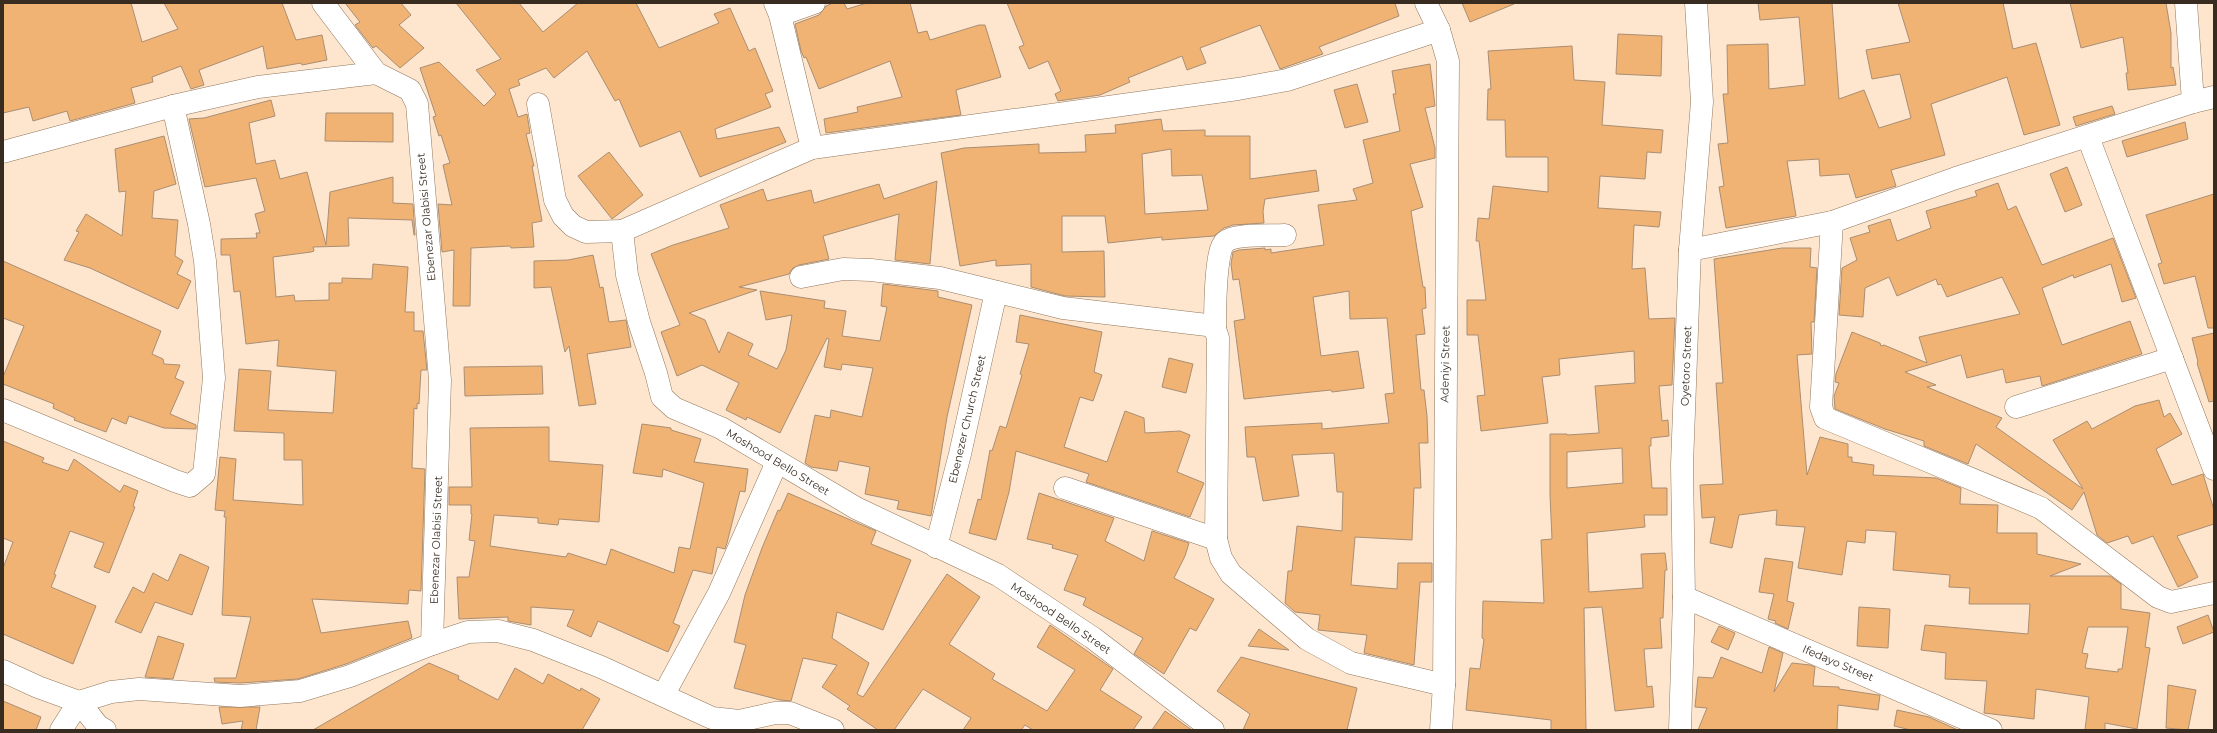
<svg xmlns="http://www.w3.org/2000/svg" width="2217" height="733" viewBox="0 0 2217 733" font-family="Montserrat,sans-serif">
  <rect width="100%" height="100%" fill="#fee6ce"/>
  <g fill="#f0b374" stroke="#aa8e73" fill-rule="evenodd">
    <path d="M 3,3 L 131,3 L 142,42 L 178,29 L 164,3 L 282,3 L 296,40 L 322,35 L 327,60 L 302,65 L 301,63 L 267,69 L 263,46 L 199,70 L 204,85 L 194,88 L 191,89 L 181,66 L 152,77 L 153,82 L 131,88 L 135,103 L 70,121 L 67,111 L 33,121 L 29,107 L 3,113 Z"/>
    <path d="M 345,3 L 401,3 L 411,15 L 399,25 L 424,48 L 400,68 L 376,46 L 373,48 L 355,25 L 360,22 Z"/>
    <path d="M 456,3 L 519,3 L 543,32 L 578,3 L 636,3 L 659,48 L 719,23 L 714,14 L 730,8 L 749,51 L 755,48 L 773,91 L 765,94 L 771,107 L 715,129 L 717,139 L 779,127 L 786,142 L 700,177 L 680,131 L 640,147 L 619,99 L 615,101 L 587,51 L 554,78 L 546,68 L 518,80 L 520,85 L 509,89 L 518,117 L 527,114 L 530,133 L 526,134 L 534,166 L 532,166 L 542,221 L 532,223 L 534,247 L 511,248 L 510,246 L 471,248 L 470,306 L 453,306 L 454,250 L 442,252 L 438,204 L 452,205 L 443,165 L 450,163 L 441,135 L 439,136 L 433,117 L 436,116 L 420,68 L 439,62 L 484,106 L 496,94 L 476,70 L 501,59 Z"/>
    <path d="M 833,3 L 844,3 L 847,9 L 867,3 L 910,3 L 918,33 L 927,31 L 930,40 L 979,25 L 985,25 L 1001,77 L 956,90 L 961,115 L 826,133 L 824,119 L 858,112 L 857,107 L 902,97 L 890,61 L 819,89 L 806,57 L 804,58 L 801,51 L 795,24 L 819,15 L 826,6 Z"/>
    <path d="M 1007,3 L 1395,3 L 1399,16 L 1319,47 L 1323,54 L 1280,69 L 1260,25 L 1200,48 L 1206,63 L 1187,70 L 1182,56 L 1128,78 L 1130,82 L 1100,95 L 1058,101 L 1055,94 L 1061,91 L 1048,61 L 1029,69 L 1019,47 L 1024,45 Z"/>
    <path d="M 1462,3 L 1514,3 L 1514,4 L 1470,22 Z"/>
    <path d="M 1758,3 L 1832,3 L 1839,99 L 1864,90 L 1879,128 L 1911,118 L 1900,74 L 1872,79 L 1866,50 L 1910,42 L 1898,3 L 2003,3 L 2013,49 L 2036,43 L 2060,125 L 2024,135 L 2007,77 L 1931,104 L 1945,155 L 1891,170 L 1896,186 L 1856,198 L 1849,174 L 1820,176 L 1819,159 L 1787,161 L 1796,216 L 1726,228 L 1719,187 L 1724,186 L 1718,144 L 1728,143 L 1723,94 L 1728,94 L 1727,45 L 1768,44 L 1769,89 L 1805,85 L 1799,17 L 1760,20 Z"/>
    <path d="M 2070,3 L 2166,3 L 2171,33 L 2171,68 L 2173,67 L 2176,85 L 2128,90 L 2126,73 L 2128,73 L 2123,37 L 2081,48 Z"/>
    <path d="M 1618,34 L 1662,36 L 1661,76 L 1616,74 Z"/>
    <path d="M 1572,46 L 1574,80 L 1605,82 L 1602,125 L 1663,130 L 1661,153 L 1647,152 L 1645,179 L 1600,176 L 1598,208 L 1661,212 L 1659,227 L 1634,225 L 1632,269 L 1645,268 L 1649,319 L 1675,318 L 1672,385 L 1659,386 L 1662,421 L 1668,420 L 1669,436 L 1651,438 L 1651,446 L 1649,446 L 1652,488 L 1667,488 L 1667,515 L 1644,515 L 1645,527 L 1587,533 L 1589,592 L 1643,588 L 1641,554 L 1665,553 L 1667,570 L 1665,570 L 1663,618 L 1660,618 L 1662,648 L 1644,649 L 1647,687 L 1652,686 L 1654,707 L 1615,711 L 1602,607 L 1584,608 L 1586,730 L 1551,730 L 1551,720 L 1466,710 L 1470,668 L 1480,669 L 1484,639 L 1482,638 L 1483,601 L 1544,603 L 1541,540 L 1552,539 L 1550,495 L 1550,434 L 1567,434 L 1567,435 L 1599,433 L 1595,386 L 1635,383 L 1634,351 L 1559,359 L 1560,375 L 1542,377 L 1548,423 L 1481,431 L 1477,396 L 1485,395 L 1478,335 L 1467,335 L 1467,300 L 1486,300 L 1479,241 L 1476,241 L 1478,218 L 1489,219 L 1493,186 L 1548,192 L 1548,157 L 1506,157 L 1505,120 L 1487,120 L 1488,89 L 1491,89 L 1488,51 ZM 1622,448 L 1623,483 L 1567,488 L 1567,452 Z"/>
    <path d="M 1430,64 L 1435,106 L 1425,108 L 1435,148 L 1435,158 L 1410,164 L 1423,207 L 1411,211 L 1423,287 L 1425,287 L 1426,308 L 1422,309 L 1425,334 L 1416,335 L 1421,390 L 1424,390 L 1427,416 L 1428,443 L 1419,443 L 1421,488 L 1414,488 L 1412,540 L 1355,537 L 1351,585 L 1397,589 L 1398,563 L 1432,563 L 1432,582 L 1420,582 L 1414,665 L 1364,653 L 1367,635 L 1318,630 L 1320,615 L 1295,612 L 1285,603 L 1288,571 L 1292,571 L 1297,526 L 1342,531 L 1343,492 L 1337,492 L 1334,453 L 1292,455 L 1299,496 L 1263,501 L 1255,457 L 1247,457 L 1245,427 L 1322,423 L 1322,429 L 1389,423 L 1385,394 L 1394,393 L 1387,318 L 1350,319 L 1349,291 L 1313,297 L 1321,356 L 1358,351 L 1364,388 L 1332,392 L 1331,390 L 1244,399 L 1234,321 L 1245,319 L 1239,279 L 1233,280 L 1231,264 L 1233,252 L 1239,250 L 1265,248 L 1265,250 L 1271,249 L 1271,253 L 1324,245 L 1318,205 L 1357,200 L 1353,189 L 1373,183 L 1363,140 L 1400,131 L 1393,94 L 1396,94 L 1392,71 Z"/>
    <path d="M 1357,84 L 1368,122 L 1345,128 L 1334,90 Z"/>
    <path d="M 271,100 L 275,116 L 249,123 L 256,164 L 275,160 L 280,179 L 307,172 L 326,245 L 330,192 L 393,177 L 393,203 L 413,204 L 415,235 L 414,235 L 412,220 L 348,218 L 349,246 L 313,247 L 314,251 L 311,252 L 273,257 L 276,297 L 294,295 L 295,301 L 329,300 L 329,283 L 342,283 L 342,278 L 372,279 L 373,264 L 408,267 L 405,312 L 414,312 L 414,331 L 423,331 L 427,370 L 421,370 L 419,404 L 417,403 L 417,409 L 414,408 L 412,468 L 425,469 L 421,591 L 409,590 L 408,604 L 312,599 L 321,633 L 408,621 L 412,638 L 346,664 L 298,679 L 240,683 L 215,682 L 214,678 L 236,678 L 251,617 L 222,615 L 226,517 L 224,517 L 225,511 L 215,510 L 220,457 L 236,459 L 233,500 L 303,505 L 302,460 L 284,460 L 284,433 L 234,431 L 239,369 L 271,371 L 268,410 L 333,413 L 336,371 L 277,366 L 279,340 L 246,344 L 240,291 L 234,292 L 230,255 L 221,255 L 221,239 L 257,238 L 256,233 L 260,233 L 255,214 L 265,211 L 256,178 L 205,187 L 190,124 L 189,119 L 204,118 Z"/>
    <path d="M 2112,106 L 2115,114 L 2076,126 L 2073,117 Z"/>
    <path d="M 326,113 L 393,113 L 393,142 L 325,141 Z"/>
    <path d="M 1161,119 L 1163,131 L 1205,130 L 1205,136 L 1250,136 L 1250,179 L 1316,170 L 1319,191 L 1265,199 L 1263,211 L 1264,223 L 1233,225 L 1224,228 L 1214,236 L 1162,240 L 1162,237 L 1108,243 L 1105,216 L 1062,216 L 1062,252 L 1104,251 L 1105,297 L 1065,296 L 1031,287 L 1031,264 L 996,266 L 996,260 L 960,266 L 941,153 L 964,148 L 1039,144 L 1039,153 L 1086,152 L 1085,135 L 1116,133 L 1115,125 ZM 1171,149 L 1172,176 L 1202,175 L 1208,210 L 1145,214 L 1142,154 Z"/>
    <path d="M 2185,122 L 2188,139 L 2127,157 L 2122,141 Z"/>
    <path d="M 164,136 L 176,184 L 154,191 L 152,218 L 178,220 L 175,256 L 183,261 L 177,274 L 191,281 L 178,309 L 90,268 L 64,260 L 79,232 L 76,231 L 86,214 L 122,236 L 126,191 L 119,192 L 115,149 Z"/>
    <path d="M 609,152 L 643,195 L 612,219 L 578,176 Z"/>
    <path d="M 2067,167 L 2082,205 L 2065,212 L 2050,174 Z"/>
    <path d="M 937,181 L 930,264 L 895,260 L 899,214 L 823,236 L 829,259 L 799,265 L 793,268 L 789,274 L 739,287 L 757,290 L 689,313 L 705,320 L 719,353 L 728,332 L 753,344 L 748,355 L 777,369 L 786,350 L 792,315 L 766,320 L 760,291 L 825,301 L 824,308 L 846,311 L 842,336 L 880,341 L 887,307 L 881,306 L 883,284 L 938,291 L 938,297 L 972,305 L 947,417 L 931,516 L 897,509 L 899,501 L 865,494 L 870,467 L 839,461 L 837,471 L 811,467 L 805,463 L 815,415 L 830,418 L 831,410 L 862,417 L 873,368 L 842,364 L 841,370 L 824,367 L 829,339 L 827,338 L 780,433 L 747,417 L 746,420 L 726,410 L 739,383 L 702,365 L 677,376 L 661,332 L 680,325 L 651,254 L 673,245 L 729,228 L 720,205 L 763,189 L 767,201 L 811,190 L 814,203 L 879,184 L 884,199 Z"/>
    <path d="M 1998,183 L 2008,210 L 2016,206 L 2042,265 L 2113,238 L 2136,298 L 2122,302 L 2111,264 L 2074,278 L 2073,275 L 2042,288 L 2062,345 L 2130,321 L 2142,354 L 2042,386 L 2040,376 L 2006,383 L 2003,369 L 1967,378 L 1961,355 L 1905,372 L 1936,385 L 1927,387 L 2002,418 L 1996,427 L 2083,489 L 2053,440 L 2087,421 L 2092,429 L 2135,406 L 2159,400 L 2164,417 L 2170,413 L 2182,434 L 2156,449 L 2172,485 L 2203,474 L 2214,510 L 2214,524 L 2177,536 L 2198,577 L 2178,587 L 2153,536 L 2132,544 L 2128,536 L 2107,543 L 2097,535 L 2084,492 L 2072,510 L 1976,444 L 1968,464 L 1924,446 L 1924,441 L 1885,429 L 1835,409 L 1834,396 L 1839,383 L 1835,382 L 1836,374 L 1852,332 L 1880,343 L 1881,346 L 1884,345 L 1927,363 L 1919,337 L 2020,314 L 2002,277 L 1947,297 L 1941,284 L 1938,285 L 1936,279 L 1897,296 L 1889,277 L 1865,288 L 1863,317 L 1839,315 L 1842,268 L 1857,260 L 1850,238 L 1870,232 L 1868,226 L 1890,219 L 1897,241 L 1931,228 L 1926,211 L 1977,196 L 1975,191 Z"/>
    <path d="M 2214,194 L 2214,328 L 2208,328 L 2195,276 L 2164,284 L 2158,264 L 2162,263 L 2146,215 Z"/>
    <path d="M 1782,248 L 1811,248 L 1810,267 L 1817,268 L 1814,322 L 1811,322 L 1812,354 L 1797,355 L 1807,475 L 1820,437 L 1848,444 L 1848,457 L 1852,457 L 1852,462 L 1874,465 L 1873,475 L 1936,478 L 1961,488 L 1960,504 L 1998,505 L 1997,533 L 2037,533 L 2037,554 L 2081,564 L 2050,576 L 2110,576 L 2121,584 L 2121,609 L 2150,613 L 2145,647 L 2150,648 L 2137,729 L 2105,723 L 2105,730 L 2085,730 L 2089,697 L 2036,689 L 2034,719 L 1984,713 L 1987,681 L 1945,679 L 1946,653 L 1921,650 L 1925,625 L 2028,634 L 2030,604 L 1969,604 L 1970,588 L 1949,587 L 1950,575 L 1893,570 L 1896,532 L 1866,530 L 1865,543 L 1847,541 L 1842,575 L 1798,568 L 1805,527 L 1776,525 L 1777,510 L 1739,515 L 1732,548 L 1710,543 L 1715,517 L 1702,518 L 1700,485 L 1723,484 L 1716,383 L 1723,383 L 1714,259 ZM 2088,627 L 2128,627 L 2122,669 L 2118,669 L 2118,672 L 2085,668 L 2088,654 L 2082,653 Z"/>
    <path d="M 593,255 L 600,288 L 603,287 L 609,322 L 626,320 L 631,347 L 587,354 L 596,404 L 579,406 L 569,346 L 565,352 L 551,287 L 534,288 L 534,261 L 568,260 Z"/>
    <path d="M 3,261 L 161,331 L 152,354 L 163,359 L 164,364 L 180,365 L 175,378 L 184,382 L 170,414 L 196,425 L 196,429 L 164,428 L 129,416 L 126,424 L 112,418 L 106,432 L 74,420 L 75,418 L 53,408 L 54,404 L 3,384 L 3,377 L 24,326 L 3,318 Z"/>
    <path d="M 1020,315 L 1102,332 L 1094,372 L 1102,375 L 1093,401 L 1080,397 L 1064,447 L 1107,462 L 1125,411 L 1144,418 L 1145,433 L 1180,431 L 1190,435 L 1177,472 L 1204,483 L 1190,517 L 1086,482 L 1089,474 L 1016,451 L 1009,492 L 996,540 L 969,533 L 978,499 L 981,500 L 990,450 L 992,451 L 1000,426 L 1006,428 L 1022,375 L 1020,374 L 1029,344 L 1016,342 Z"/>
    <path d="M 2214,333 L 2214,401 L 2209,402 L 2197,363 L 2198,362 L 2192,338 Z"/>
    <path d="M 1169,358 L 1193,364 L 1186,393 L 1162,387 Z"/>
    <path d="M 542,366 L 543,394 L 465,396 L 464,367 Z"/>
    <path d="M 642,424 L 671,428 L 671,430 L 701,439 L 694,462 L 748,469 L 745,492 L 740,491 L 727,543 L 725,549 L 717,547 L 712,574 L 693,570 L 673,623 L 680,626 L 668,652 L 598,621 L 591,637 L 567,626 L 574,610 L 531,607 L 531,625 L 508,621 L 508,617 L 459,619 L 457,577 L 469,577 L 475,541 L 469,540 L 472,514 L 471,514 L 471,505 L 449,505 L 449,487 L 472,487 L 470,428 L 549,427 L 549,461 L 603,465 L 599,522 L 559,519 L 558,525 L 538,523 L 538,518 L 494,515 L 490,546 L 566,557 L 568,553 L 606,565 L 611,549 L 674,573 L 679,547 L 690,549 L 704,483 L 663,469 L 662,477 L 633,473 Z"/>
    <path d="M 3,441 L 44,458 L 42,462 L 68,471 L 74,459 L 120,492 L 124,485 L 138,491 L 133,506 L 135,507 L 109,573 L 94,567 L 104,543 L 70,531 L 54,574 L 56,575 L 51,587 L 96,606 L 73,664 L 3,634 L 3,568 L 13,542 L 3,538 Z"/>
    <path d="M 788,493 L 876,531 L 871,544 L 911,560 L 883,630 L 837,612 L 832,638 L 869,663 L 857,694 L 863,697 L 947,574 L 980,597 L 949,644 L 995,674 L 992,679 L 1047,711 L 1075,670 L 1037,647 L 1050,625 L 1113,669 L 1100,690 L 1142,717 L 1133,730 L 1033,730 L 1025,725 L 1021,730 L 963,730 L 971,718 L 923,689 L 894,730 L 878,730 L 847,709 L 850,706 L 822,687 L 837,665 L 803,658 L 791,701 L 780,700 L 734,688 L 746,645 L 734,642 L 745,595 L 762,548 L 778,510 L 780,511 Z"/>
    <path d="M 1039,493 L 1114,518 L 1105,541 L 1144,561 L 1152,531 L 1189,543 L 1185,556 L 1174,578 L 1214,599 L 1196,631 L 1190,628 L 1164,674 L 1134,654 L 1143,638 L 1083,605 L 1086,598 L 1064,590 L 1078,555 L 1052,548 L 1053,545 L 1027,539 Z"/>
    <path d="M 180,554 L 209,567 L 192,615 L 155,602 L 141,633 L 115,622 L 133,587 L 144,593 L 153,573 L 168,581 Z"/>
    <path d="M 1765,558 L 1793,562 L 1787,601 L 1794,603 L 1788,629 L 1775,623 L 1776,621 L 1768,619 L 1774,594 L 1759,592 Z"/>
    <path d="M 1859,607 L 1890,609 L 1888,648 L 1857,646 Z"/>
    <path d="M 2208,615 L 2214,632 L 2183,644 L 2177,627 Z"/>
    <path d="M 1719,626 L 1735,633 L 1728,650 L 1711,642 Z"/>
    <path d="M 1259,629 L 1289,650 L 1248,646 Z"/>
    <path d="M 158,636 L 184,644 L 173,679 L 145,677 Z"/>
    <path d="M 1769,647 L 1783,653 L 1774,692 L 1792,663 L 1810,665 L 1815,667 L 1813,686 L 1839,687 L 1839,689 L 1878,695 L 1880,695 L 1878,710 L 1838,705 L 1837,730 L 1698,730 L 1707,708 L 1695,707 L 1698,677 L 1713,678 L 1721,657 L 1762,673 Z"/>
    <path d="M 1241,657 L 1357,688 L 1347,730 L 1243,730 L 1250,714 L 1217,691 Z"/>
    <path d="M 429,663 L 459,676 L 458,679 L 498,700 L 515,668 L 543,684 L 548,674 L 580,691 L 581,688 L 600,699 L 582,730 L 313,730 Z"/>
    <path d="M 2168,685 L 2196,690 L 2188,730 L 2166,728 Z"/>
    <path d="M 3,701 L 41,717 L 36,730 L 3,730 Z"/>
    <path d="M 219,707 L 260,707 L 256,730 L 241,730 L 243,721 L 222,724 Z"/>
    <path d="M 1897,710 L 1929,717 L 1958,730 L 1911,730 L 1894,726 Z"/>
    <path d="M 1165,711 L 1189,728 L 1192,730 L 1152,730 Z"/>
  </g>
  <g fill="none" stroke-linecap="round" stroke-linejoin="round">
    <defs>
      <g id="minor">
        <path d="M 775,3 L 780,15 L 812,148"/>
        <path d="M 1426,3 L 1439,30 L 1448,61 L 1444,685 L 1441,730"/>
        <path d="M 2186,3 L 2193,102"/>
        <path d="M 780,15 L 814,3"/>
        <path d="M 538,104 L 555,200 L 563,216 L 573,226 L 586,232 L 622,231"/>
        <path d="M 2088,137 L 2214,469"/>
        <path d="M 3,152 L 173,106 L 258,87 L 376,73"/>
        <path d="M 1832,222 L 1821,407 L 1825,418 L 2041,508 L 2158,597 L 2171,602 L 2214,593"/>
        <path d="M 1690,250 L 1832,222 L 1956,178 L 2193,102 L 2214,97"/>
        <path d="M 801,277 L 843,269 L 871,270 L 940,278 L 1063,308 L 1207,325 L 1215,329 L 1218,338 L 1216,539 L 1221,558 L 1231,574 L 1307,639 L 1351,663 L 1444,685"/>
        <path d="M 1215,329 C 1215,315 1215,249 1225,242 C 1235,233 1271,236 1285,235"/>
        <path d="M 2016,407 L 2172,358"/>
        <path d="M 3,410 L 175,481 L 190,486 L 204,474 L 214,378 L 205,261 L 199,224 L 173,106"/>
        <path d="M 1065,488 L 1216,539"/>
        <path d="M 936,547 L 960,454 L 996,292"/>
        <path d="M 1684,597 L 1991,730"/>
        <path d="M 432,644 L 468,632 L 498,631 L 533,640 L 601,667 L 712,718 L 739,721 L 775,713 L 790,713 L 833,730"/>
        <path d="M 3,671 L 38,687 L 79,702 L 98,726 L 105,730"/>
        <path d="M 664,694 L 719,593 L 777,462"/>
        <path d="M 61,730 L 79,702 L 111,692 L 139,689 L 240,696 L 300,691 L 350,676 L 432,644 L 440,380 L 417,104 L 410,90 L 376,73 L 323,3"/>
        <path d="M 1213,730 L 1093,638 L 998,575 L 856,508 L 721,428 L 674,408 L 662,397 L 656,373 L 639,322 L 627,275 L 622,231 L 812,148 L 1238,89 L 1287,80 L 1439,30"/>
        <path d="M 1680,730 L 1684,597 L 1682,465 L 1690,250 L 1702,102 L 1696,3"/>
      </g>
    </defs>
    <use href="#minor" stroke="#92775c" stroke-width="23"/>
    <use href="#minor" stroke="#fff" stroke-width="22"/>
  </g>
  <g text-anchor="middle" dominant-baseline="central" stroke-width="3.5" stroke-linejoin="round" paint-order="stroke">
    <g font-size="11" fill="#382c21" stroke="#fff">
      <text transform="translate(426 217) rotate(-95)">Ebenezar Olabisi Street</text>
      <text transform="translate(1445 364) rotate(-89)">Adeniyi Street</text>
      <text transform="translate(1686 366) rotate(-88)">Oyetoro Street</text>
      <text transform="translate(967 419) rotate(-77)">Ebenezer Church Street</text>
      <text transform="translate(778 462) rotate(31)">Moshood Bello Street</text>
      <text transform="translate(436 540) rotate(-88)">Ebenezar Olabisi Street</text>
      <text transform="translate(1061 618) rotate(34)">Moshood Bello Street</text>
      <text transform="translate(1838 663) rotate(23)">Ifedayo Street</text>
    </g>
  </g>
  <rect width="2217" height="733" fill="none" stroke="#382c21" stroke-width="8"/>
</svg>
